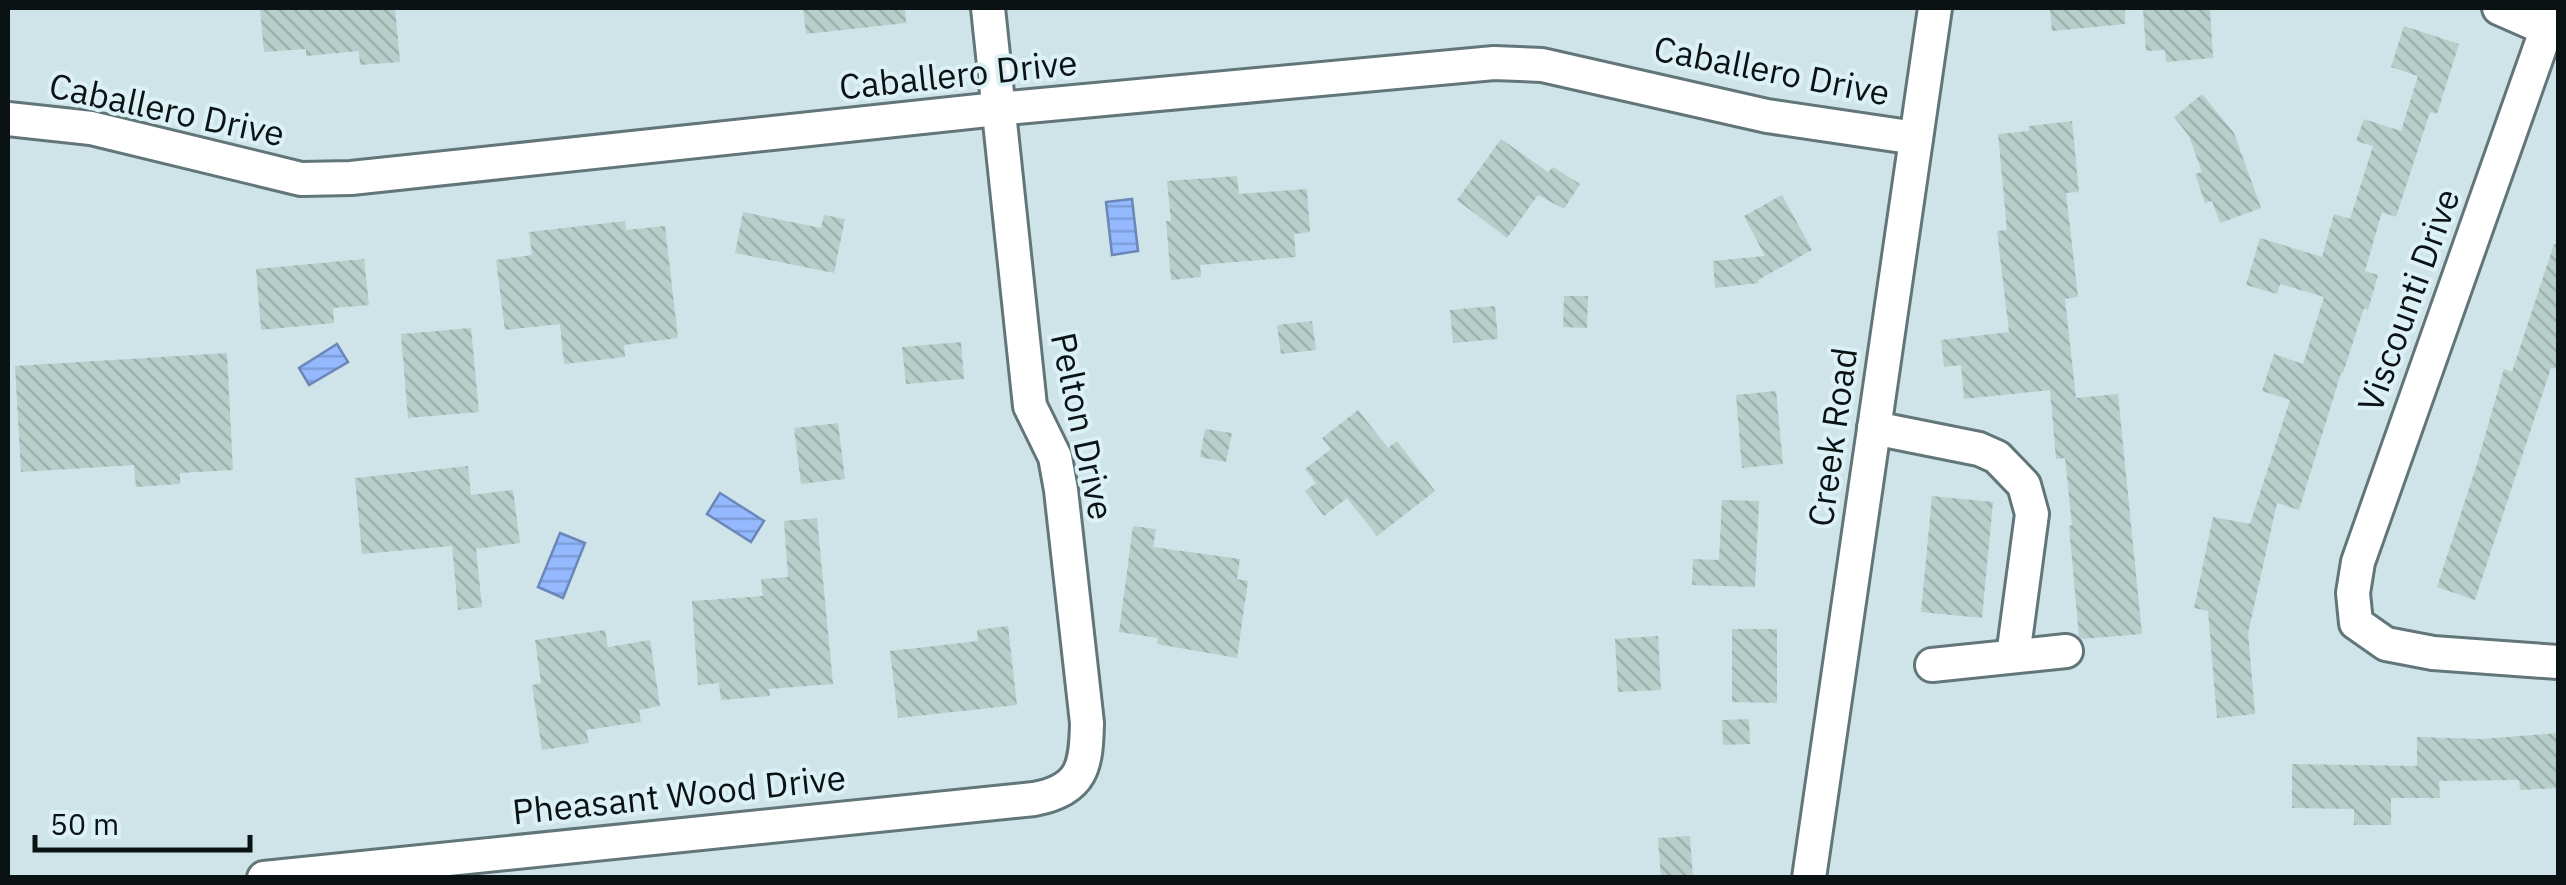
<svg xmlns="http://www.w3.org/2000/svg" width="2566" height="885" viewBox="0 0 2566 885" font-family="'IBM Plex Sans',sans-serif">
  <defs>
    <pattern id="water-rules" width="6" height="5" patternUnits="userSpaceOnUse" patternTransform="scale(2.5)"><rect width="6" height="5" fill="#94b9ff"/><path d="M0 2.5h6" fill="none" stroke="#7e9eda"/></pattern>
    <pattern id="building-back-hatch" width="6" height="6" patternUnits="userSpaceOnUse" patternTransform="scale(2.5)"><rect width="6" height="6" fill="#b8cecb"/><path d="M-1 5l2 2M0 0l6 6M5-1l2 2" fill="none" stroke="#9db0ad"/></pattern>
  </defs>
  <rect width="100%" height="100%" fill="#cee4e9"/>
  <g fill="url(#water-rules)" stroke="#6b87b8" stroke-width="2.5">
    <path d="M 1132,199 L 1138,251 L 1112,255 L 1106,202 Z"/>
    <path d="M 337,344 L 348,362 L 309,385 L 299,368 Z"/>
    <path d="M 720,493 L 764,521 L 751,542 L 707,514 Z"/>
    <path d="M 560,533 L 585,543 L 563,598 L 538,587 Z"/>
  </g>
  <g fill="url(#building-back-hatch)">
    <path d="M 260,8 L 395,8 L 400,62 L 360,65 L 359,51 L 306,56 L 306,49 L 264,52 Z"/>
    <path d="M 803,8 L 905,8 L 906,23 L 806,34 Z"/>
    <path d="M 2050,8 L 2125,8 L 2125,24 L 2052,31 Z"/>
    <path d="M 2143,8 L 2210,8 L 2213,58 L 2166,62 L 2165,50 L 2146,51 Z"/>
    <path d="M 2404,26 L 2459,44 L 2437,114 L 2430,112 L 2396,217 L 2382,212 L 2365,271 L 2378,275 L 2368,310 L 2364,308 L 2343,373 L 2341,373 L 2299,510 L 2277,503 L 2248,633 L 2255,714 L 2217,718 L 2208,611 L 2194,608 L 2213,517 L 2250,524 L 2290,400 L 2262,391 L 2274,354 L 2303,364 L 2324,297 L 2280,284 L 2277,294 L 2246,285 L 2260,238 L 2322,257 L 2334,214 L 2350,219 L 2373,146 L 2356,141 L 2364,119 L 2401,131 L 2418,76 L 2391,67 Z"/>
    <path d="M 2202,94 L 2234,133 L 2261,208 L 2220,223 L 2212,201 L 2205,203 L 2195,174 L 2202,172 L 2189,136 L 2174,117 Z"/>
    <path d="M 2072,121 L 2079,192 L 2066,193 L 2078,297 L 2065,299 L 2076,398 L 2118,394 L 2142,634 L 2082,639 L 2079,636 L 2069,526 L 2072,525 L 2065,458 L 2056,459 L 2050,390 L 1964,399 L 1961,365 L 1944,367 L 1941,340 L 2009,332 L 1997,231 L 2007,230 L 1998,134 L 2029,131 L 2029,126 Z"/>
    <path d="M 1501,139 L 1548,172 L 1553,167 L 1580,184 L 1564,209 L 1538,195 L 1507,238 L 1457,200 Z"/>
    <path d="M 1237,176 L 1239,194 L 1307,189 L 1310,232 L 1294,234 L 1296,257 L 1200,265 L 1201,277 L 1171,280 L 1166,221 L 1171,221 L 1167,181 Z"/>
    <path d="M 1782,195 L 1812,250 L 1758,280 L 1759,283 L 1715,288 L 1713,261 L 1765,256 L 1744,216 Z"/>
    <path d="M 743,212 L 821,228 L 824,215 L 845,219 L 834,273 L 735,253 Z"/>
    <path d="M 625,221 L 626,230 L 665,226 L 678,338 L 624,345 L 625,357 L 564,364 L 560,324 L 505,330 L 496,260 L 532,255 L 529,232 Z"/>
    <path d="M 2554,244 L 2558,245 L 2558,369 L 2551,368 L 2475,600 L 2437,587 L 2477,464 L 2504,369 L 2512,372 Z"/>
    <path d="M 364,259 L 369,305 L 333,308 L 334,323 L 261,330 L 256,269 Z"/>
    <path d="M 1564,296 L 1588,296 L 1587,328 L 1563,327 Z"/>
    <path d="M 1495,306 L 1498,339 L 1453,343 L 1450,310 Z"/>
    <path d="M 1312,321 L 1316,350 L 1281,354 L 1277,325 Z"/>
    <path d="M 471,328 L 479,412 L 408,418 L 401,334 Z"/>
    <path d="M 961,342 L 964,379 L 906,384 L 902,347 Z"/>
    <path d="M 227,353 L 233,470 L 180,473 L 180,484 L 136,487 L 134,465 L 21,472 L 15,366 Z"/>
    <path d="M 1776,391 L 1783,464 L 1742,468 L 1736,395 Z"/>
    <path d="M 1358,410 L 1388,448 L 1397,441 L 1435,491 L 1377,536 L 1347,498 L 1324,516 L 1305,491 L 1316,483 L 1305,469 L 1331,449 L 1322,438 Z"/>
    <path d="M 838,423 L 845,479 L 801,484 L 794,428 Z"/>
    <path d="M 1205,429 L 1232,433 L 1226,462 L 1200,457 Z"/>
    <path d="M 468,466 L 471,495 L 513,490 L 520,543 L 476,549 L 482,607 L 458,610 L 452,546 L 362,554 L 355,478 Z"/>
    <path d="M 1932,496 L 1993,502 L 1982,618 L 1921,612 Z"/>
    <path d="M 1722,500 L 1759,501 L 1755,587 L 1692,585 L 1693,559 L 1719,560 Z"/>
    <path d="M 817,518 L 833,684 L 769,689 L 770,696 L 721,700 L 719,683 L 698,685 L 692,601 L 763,596 L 761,579 L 788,577 L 784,521 Z"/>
    <path d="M 1133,526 L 1156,529 L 1153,547 L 1240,559 L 1237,579 L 1248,581 L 1237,658 L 1157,644 L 1158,638 L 1119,632 Z"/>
    <path d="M 1008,626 L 1017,705 L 898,718 L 890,651 L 978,641 L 977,630 Z"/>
    <path d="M 1732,629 L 1777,629 L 1777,703 L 1732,702 Z"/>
    <path d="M 605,630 L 608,647 L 650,640 L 660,706 L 639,710 L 641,722 L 586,730 L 589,743 L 542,750 L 532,685 L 541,683 L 535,640 Z"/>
    <path d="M 1658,636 L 1661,690 L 1618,692 L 1615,639 Z"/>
    <path d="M 1749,719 L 1750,744 L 1723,745 L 1722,720 Z"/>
    <path d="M 2558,733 L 2556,788 L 2520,790 L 2519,780 L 2439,781 L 2440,798 L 2391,798 L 2391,825 L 2354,825 L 2354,809 L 2292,808 L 2292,764 L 2417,766 L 2417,737 L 2482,739 Z"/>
    <path d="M 1690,836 L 1693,878 L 1661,878 L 1658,838 Z"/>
  </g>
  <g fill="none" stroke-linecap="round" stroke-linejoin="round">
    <defs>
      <g id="minor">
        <path d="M 2499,8 L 2558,34"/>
        <path d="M 2554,8 L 2358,562 L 2353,593 L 2356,623 L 2386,644 L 2433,653 L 2558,662"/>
        <path d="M 8,119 L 91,128 L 301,179 L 351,178 L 997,109 L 1494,63 L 1542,65 L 1767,116 L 1916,138"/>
        <path d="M 1874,428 L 1979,449 L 1997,457 L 2024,485 L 2032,514 L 2013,656"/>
        <path d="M 1932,665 L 2066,651"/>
        <path d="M 264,878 L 1034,799 C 1083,790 1086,766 1087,723 L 1061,490 L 1055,457 L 1030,406 L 988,8"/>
        <path d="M 1809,878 L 1935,8"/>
      </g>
    </defs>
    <use href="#minor" stroke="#627579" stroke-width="38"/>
    <use href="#minor" stroke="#fff" stroke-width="32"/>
  </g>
  <g text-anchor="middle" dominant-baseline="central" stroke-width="8" stroke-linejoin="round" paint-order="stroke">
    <g font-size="35" fill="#0b1214" stroke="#dcf1f6">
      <text transform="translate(1772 70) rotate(11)">Caballero Drive</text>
      <text transform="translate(958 74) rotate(-6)">Caballero Drive</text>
      <text transform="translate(167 109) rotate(12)">Caballero Drive</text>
      <text transform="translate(2408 300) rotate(-70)">Viscounti Drive</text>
      <text transform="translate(1083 426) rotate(78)">Pelton Drive</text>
      <text transform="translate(1832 437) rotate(-82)">Creek Road</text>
      <text transform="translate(679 794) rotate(-6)">Pheasant Wood Drive</text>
    </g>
  </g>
  <rect width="2566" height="885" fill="none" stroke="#0b1214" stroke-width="20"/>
  <path d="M35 835v15h215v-15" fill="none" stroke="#0b1214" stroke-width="5"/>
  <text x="50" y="835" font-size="30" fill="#0b1214" stroke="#dcf1f6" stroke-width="8" paint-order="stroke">50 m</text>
</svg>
